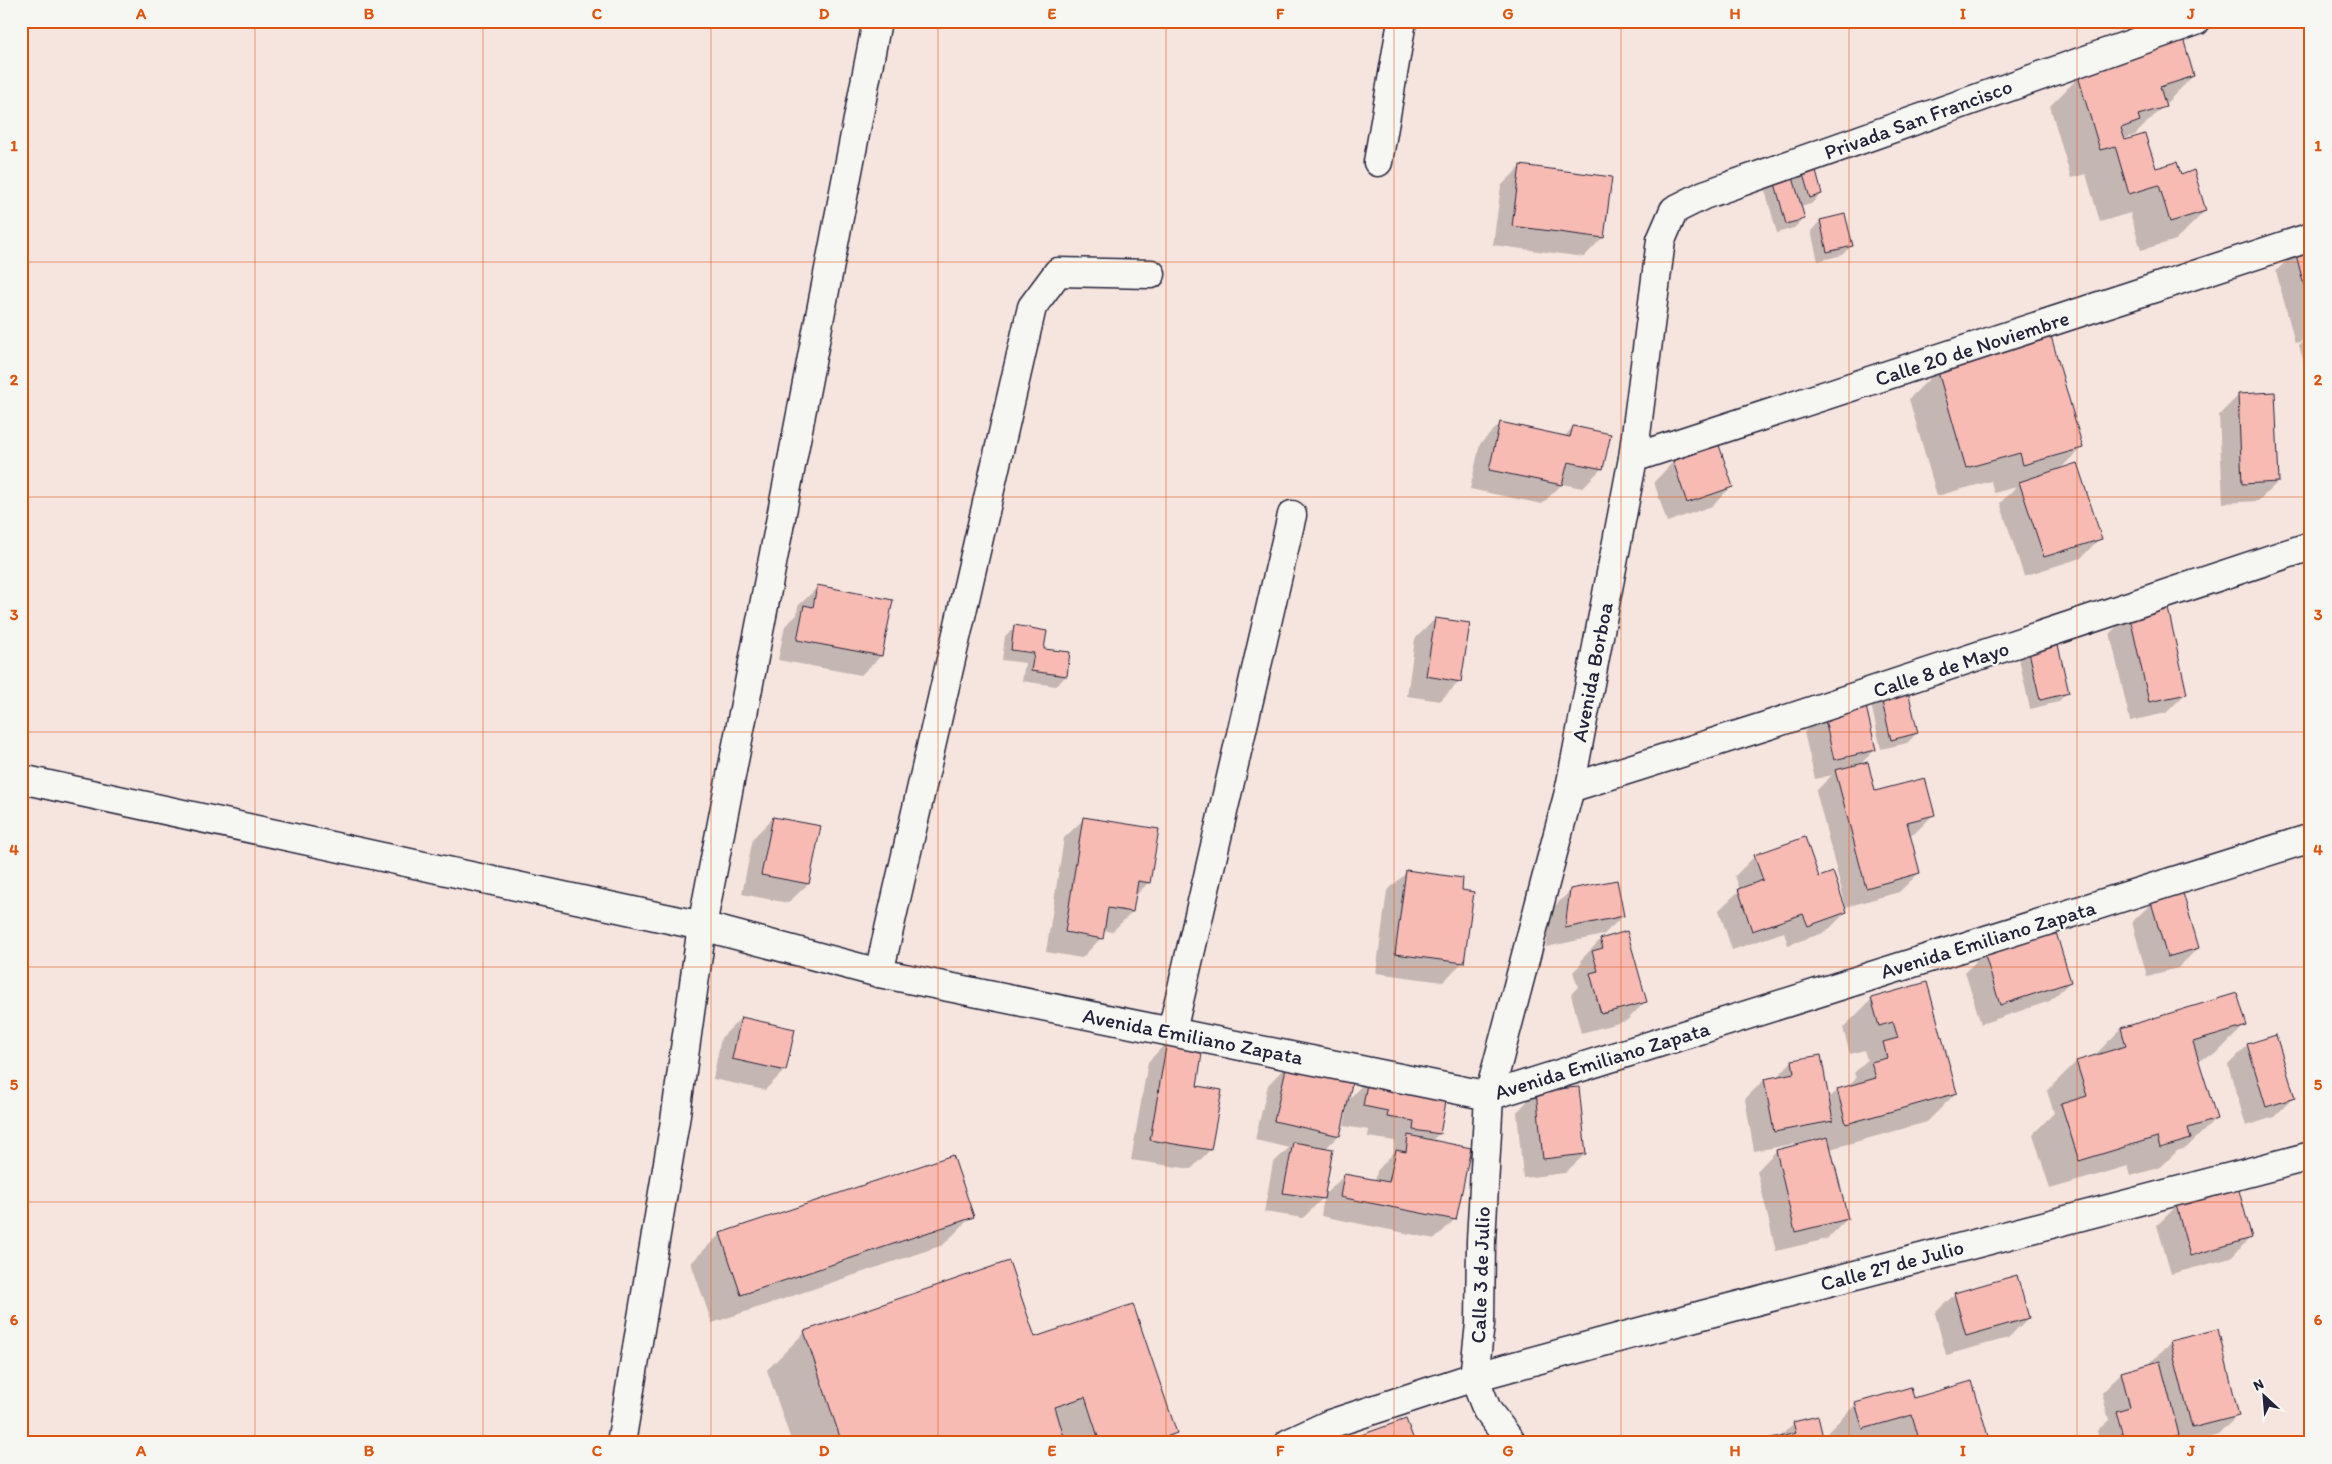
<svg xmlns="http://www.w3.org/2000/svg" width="2332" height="1464" viewBox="0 0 2332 1464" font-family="Itim,sans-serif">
  <rect width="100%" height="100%" fill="#f6e4df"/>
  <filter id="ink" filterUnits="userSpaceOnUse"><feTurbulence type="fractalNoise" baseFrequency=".02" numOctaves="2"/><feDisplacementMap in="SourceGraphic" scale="10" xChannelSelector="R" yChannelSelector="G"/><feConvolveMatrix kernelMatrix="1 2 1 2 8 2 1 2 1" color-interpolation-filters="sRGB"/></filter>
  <g filter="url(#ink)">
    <g fill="#0003" fill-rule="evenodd">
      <path d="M 2302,21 L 2311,21 L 2311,47 L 2310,47 Z"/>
      <path d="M 2121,51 L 2193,76 L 2135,135 L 2123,139 L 2155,170 L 2180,176 L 2205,211 L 2176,240 L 2141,250 L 2130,213 L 2100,222 L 2086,174 L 2071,178 L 2050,106 L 2079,77 Z"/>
      <path d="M 1800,165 L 1821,194 L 1811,204 L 1801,207 L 1804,218 L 1794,228 L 1777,233 L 1763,183 Z"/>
      <path d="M 1521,166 L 1603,237 L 1584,257 L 1493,245 L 1501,186 Z"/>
      <path d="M 1820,221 L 1852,245 L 1842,255 L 1818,261 L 1811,231 Z"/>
      <path d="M 2311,248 L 2311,366 L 2305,368 L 2299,345 L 2303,341 L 2295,343 L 2276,271 L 2295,252 Z"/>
      <path d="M 1938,370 L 2081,448 L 2059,470 L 2100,538 L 2081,558 L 2024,576 L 2000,503 L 2016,487 L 1994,493 L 1991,481 L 1937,496 L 1909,399 Z"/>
      <path d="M 2239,395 L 2278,482 L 2258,501 L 2223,503 L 2219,415 Z"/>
      <path d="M 1500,424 L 1564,437 L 1573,427 L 1601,469 L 1582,488 L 1562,484 L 1542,504 L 1470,489 L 1480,444 Z"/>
      <path d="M 1718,446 L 1732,486 L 1712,506 L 1667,522 L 1654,482 L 1673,462 Z"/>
      <path d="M 818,587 L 881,656 L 861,675 L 778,660 L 785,626 L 797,615 L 798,606 Z"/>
      <path d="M 2130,614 L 2186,693 L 2166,713 L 2130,721 L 2110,633 Z"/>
      <path d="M 1435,619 L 1460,681 L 1440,701 L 1407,696 L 1415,639 Z"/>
      <path d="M 1015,627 L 1042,650 L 1069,653 L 1066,676 L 1056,686 L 1022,681 L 1025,663 L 1002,660 L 1005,636 Z"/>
      <path d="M 2027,644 L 2067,693 L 2058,702 L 2030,709 L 2018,654 Z"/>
      <path d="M 1880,695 L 1917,733 L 1907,743 L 1881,749 L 1871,704 Z"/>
      <path d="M 1824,712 L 1875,750 L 1859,765 L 1874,793 L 1934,814 L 1914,834 L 1909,835 L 1919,873 L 1899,892 L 1846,907 L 1816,791 L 1832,775 L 1815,779 L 1804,732 Z"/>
      <path d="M 773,818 L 808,884 L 788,903 L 742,894 L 753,838 Z"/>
      <path d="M 1084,819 L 1149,882 L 1135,896 L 1132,912 L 1112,932 L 1103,930 L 1101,938 L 1082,958 L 1046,952 L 1064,838 Z"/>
      <path d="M 1755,856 L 1818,878 L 1846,912 L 1826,932 L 1788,945 L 1784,932 L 1732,950 L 1719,910 L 1740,890 L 1735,876 Z"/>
      <path d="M 1407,872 L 1463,962 L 1443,982 L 1376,973 L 1387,891 Z"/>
      <path d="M 1571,890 L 1623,916 L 1603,935 L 1546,947 L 1551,910 Z"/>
      <path d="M 2152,903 L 2198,948 L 2178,968 L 2147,976 L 2132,922 Z"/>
      <path d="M 1600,940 L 1646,1001 L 1626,1021 L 1581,1033 L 1571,994 L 1578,987 L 1573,972 L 1582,963 L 1581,960 Z"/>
      <path d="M 1985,953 L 2070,982 L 2050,1001 L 1981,1024 L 1965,972 Z"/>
      <path d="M 1926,984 L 1956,1093 L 1927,1122 L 1830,1149 L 1847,1219 L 1827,1239 L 1776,1251 L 1757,1171 L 1776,1151 L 1815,1142 L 1814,1138 L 1811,1141 L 1754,1151 L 1745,1099 L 1764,1080 L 1776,1078 L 1792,1061 L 1827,1100 L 1838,1090 L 1847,1087 L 1856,1078 L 1854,1073 L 1867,1060 L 1864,1050 L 1850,1054 L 1843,1028 L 1872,999 Z"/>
      <path d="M 741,1018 L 785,1070 L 765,1090 L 713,1079 L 721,1038 Z"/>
      <path d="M 2245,1025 L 2216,1054 L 2197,1060 L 2216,1119 L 2186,1148 L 2177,1151 L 2161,1167 L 2131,1176 L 2128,1166 L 2050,1189 L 2033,1134 L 2054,1113 L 2047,1091 L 2076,1062 L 2093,1057 L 2121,1029 Z"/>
      <path d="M 1167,1042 L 1196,1087 L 1210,1150 L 1191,1169 L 1131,1160 L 1148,1062 Z"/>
      <path d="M 2248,1045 L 2294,1097 L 2274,1117 L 2246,1126 L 2228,1065 Z"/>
      <path d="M 1287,1065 L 1347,1101 L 1368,1079 L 1439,1134 L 1431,1141 L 1455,1219 L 1435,1239 L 1321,1216 L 1324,1197 L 1303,1218 L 1264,1212 L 1273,1163 L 1289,1148 L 1255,1140 L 1268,1085 ZM 1345,1108 L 1347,1109 L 1344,1126 L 1369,1130 L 1368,1137 L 1395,1141 L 1394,1150 L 1396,1150 L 1377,1171 L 1375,1181 L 1345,1175 L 1323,1196 L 1325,1149 L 1339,1135 Z"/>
      <path d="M 1536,1092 L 1585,1154 L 1565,1173 L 1523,1178 L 1517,1112 Z"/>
      <path d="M 2177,1206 L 2250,1238 L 2231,1258 L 2171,1274 L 2157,1225 Z"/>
      <path d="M 972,1216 L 943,1245 L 712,1323 L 691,1263 L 720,1234 Z"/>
      <path d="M 1955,1294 L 2028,1318 L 2008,1338 L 1946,1355 L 1935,1313 Z"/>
      <path d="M 805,1332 L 1034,1339 L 1175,1433 L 1166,1443 L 792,1443 L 767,1370 Z"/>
      <path d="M 2171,1342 L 2238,1415 L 2218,1435 L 2190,1443 L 2172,1443 L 2171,1441 L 2170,1443 L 2100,1443 L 2097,1431 L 2109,1420 L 2102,1393 L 2121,1373 L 2152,1365 L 2151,1362 Z"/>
      <path d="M 1913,1400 L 1989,1443 L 1830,1443 L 1827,1433 L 1856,1404 Z"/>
      <path d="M 1405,1420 L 1413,1443 L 1355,1443 L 1361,1436 Z"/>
      <path d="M 1794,1423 L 1823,1442 L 1761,1443 L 1778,1439 Z"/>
    </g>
    <g fill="#f7bbb4" stroke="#22223b">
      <path d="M 2181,31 L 2194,76 L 2160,87 L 2166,107 L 2138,115 L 2140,121 L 2121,128 L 2125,140 L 2145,134 L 2156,168 L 2177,162 L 2181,175 L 2194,170 L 2206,211 L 2170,222 L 2159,185 L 2129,194 L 2115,146 L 2100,150 L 2078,76 L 2124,62 L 2120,50 Z"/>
      <path d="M 1813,160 L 1822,194 L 1810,198 L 1800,164 Z"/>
      <path d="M 1520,165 L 1612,177 L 1604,238 L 1512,226 Z"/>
      <path d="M 1790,167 L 1805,219 L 1786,224 L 1772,172 Z"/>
      <path d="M 1845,214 L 1853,246 L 1827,252 L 1820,220 Z"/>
      <path d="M 2311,246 L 2311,312 L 2295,251 Z"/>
      <path d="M 2051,336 L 2083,448 L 2023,465 L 2020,453 L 1966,468 L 1937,368 Z"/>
      <path d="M 2275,392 L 2279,482 L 2242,484 L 2238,394 Z"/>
      <path d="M 1500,422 L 1570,437 L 1573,426 L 1611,434 L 1603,469 L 1568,462 L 1562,485 L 1489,470 Z"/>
      <path d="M 1719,445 L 1733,487 L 1687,503 L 1673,461 Z"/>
      <path d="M 2077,463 L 2102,539 L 2044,557 L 2019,482 Z"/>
      <path d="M 817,585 L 893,600 L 882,656 L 797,640 L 804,605 L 813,607 Z"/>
      <path d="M 2167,604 L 2187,694 L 2149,702 L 2129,613 Z"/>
      <path d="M 1435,618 L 1470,623 L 1461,682 L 1426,676 Z"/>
      <path d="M 1014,625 L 1047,631 L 1044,649 L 1070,652 L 1067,676 L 1031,671 L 1034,653 L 1011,650 Z"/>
      <path d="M 2056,636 L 2069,693 L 2040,700 L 2027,643 Z"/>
      <path d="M 1907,687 L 1918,733 L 1891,740 L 1880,693 Z"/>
      <path d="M 1865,702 L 1876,750 L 1834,760 L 1823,711 Z"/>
      <path d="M 1868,762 L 1875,791 L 1925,778 L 1935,815 L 1907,822 L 1920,873 L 1866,888 L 1835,770 Z"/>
      <path d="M 773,817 L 821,826 L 809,884 L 761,875 Z"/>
      <path d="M 1083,817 L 1159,829 L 1150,883 L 1138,881 L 1133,912 L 1108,908 L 1103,939 L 1065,932 Z"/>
      <path d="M 1805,837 L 1819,877 L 1833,872 L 1847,912 L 1808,926 L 1803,914 L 1752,931 L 1738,889 L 1763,880 L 1754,855 Z"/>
      <path d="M 1406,870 L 1463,878 L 1462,890 L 1474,892 L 1464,963 L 1395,954 Z"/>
      <path d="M 1617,880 L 1624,916 L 1565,928 L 1570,889 Z"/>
      <path d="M 2183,893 L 2199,948 L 2167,957 L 2151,902 Z"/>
      <path d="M 2055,929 L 2071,982 L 2000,1005 L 1984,952 Z"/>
      <path d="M 1627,931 L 1647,1002 L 1601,1014 L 1590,973 L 1598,971 L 1592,951 L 1603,948 L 1600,939 Z"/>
      <path d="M 1927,982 L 1957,1093 L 1846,1124 L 1837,1089 L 1876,1078 L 1871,1062 L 1887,1058 L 1883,1042 L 1898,1038 L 1893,1022 L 1879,1026 L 1871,998 Z"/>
      <path d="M 2237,993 L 2247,1026 L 2193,1042 L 2217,1119 L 2188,1128 L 2191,1139 L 2160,1148 L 2157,1137 L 2079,1161 L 2061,1104 L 2087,1096 L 2076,1061 L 2126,1046 L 2121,1028 Z"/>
      <path d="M 741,1017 L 795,1029 L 786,1071 L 732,1059 Z"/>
      <path d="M 2276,1035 L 2295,1098 L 2266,1107 L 2247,1044 Z"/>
      <path d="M 1167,1041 L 1203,1047 L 1197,1086 L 1222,1090 L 1211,1150 L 1150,1140 Z"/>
      <path d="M 1821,1055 L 1833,1121 L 1774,1132 L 1764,1079 L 1794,1073 L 1792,1060 Z"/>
      <path d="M 1287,1064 L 1353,1079 L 1340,1136 L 1274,1121 Z"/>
      <path d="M 1368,1078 L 1448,1091 L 1440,1134 L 1413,1130 L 1414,1121 L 1387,1117 L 1388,1111 L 1363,1106 Z"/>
      <path d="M 1579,1087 L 1586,1154 L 1543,1159 L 1536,1091 Z"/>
      <path d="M 1408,1135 L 1471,1148 L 1456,1220 L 1340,1197 L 1344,1174 L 1389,1182 L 1396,1150 L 1406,1152 Z"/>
      <path d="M 1828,1137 L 1848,1219 L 1795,1232 L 1776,1150 Z"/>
      <path d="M 1293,1142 L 1333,1149 L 1324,1199 L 1283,1193 Z"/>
      <path d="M 953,1155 L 974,1217 L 741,1295 L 720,1233 Z"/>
      <path d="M 2238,1187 L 2252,1238 L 2190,1256 L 2176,1205 Z"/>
      <path d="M 1009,1261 L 1035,1337 L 1133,1304 L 1177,1433 L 1149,1443 L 1100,1443 L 1085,1397 L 1055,1407 L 1065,1440 L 1056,1443 L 842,1443 L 804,1331 Z"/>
      <path d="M 2017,1275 L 2029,1318 L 1966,1336 L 1954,1293 Z"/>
      <path d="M 2218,1329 L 2239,1416 L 2192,1428 L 2170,1341 Z"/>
      <path d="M 2160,1361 L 2179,1435 L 2150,1443 L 2125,1443 L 2116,1411 L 2130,1407 L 2121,1372 Z"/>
      <path d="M 1972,1381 L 1990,1443 L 1920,1443 L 1912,1415 L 1863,1429 L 1855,1403 L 1911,1387 L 1914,1398 Z"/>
      <path d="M 1818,1416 L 1824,1442 L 1755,1443 L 1796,1433 L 1793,1422 Z"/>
      <path d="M 1406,1419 L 1415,1443 L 1364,1443 L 1361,1435 Z"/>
    </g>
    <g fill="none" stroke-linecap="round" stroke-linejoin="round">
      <defs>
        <g id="minor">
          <path d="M 1378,162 L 1402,21"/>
          <path d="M 1633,458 L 2311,237"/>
          <path d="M 21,779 L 702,926 L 879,973 L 1489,1096 L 2311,838"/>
          <path d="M 1570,788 L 1766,726 L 2311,546"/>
          <path d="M 879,973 L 1032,307 L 1058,272 L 1151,274"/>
          <path d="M 1172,1031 L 1292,515"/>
          <path d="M 621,1443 L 675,1121 L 702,926 L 877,21"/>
          <path d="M 1289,1443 L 1330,1424 L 1474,1377 L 1706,1314 L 2311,1156"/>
          <path d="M 1512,1443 L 1487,1410 L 1474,1377 L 1480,1324 L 1481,1241 L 1489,1096 L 1570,788 L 1633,458 L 1661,240 L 1674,210 L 1704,195 L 2196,21"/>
        </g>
      </defs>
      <use href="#minor" stroke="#22223b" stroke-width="31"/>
      <use href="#minor" stroke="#f6f6f2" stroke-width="28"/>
    </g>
  </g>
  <path fill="none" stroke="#de560e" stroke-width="1" stroke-opacity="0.55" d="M 255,21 L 255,1443M 483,21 L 483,1443M 711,21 L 711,1443M 938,21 L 938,1443M 1166,21 L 1166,1443M 1394,21 L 1394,1443M 1621,21 L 1621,1443M 1849,21 L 1849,1443M 2077,21 L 2077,1443M 21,262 L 2311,262M 21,497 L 2311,497M 21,732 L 2311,732M 21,967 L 2311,967M 21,1202 L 2311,1202"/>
  <g text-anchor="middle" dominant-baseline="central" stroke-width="4.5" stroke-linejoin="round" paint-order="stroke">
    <g font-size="21" fill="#22223b" stroke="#f6f6f2">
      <text transform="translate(1918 119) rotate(-20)">Privada San Francisco</text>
      <text transform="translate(1972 348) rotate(-18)">Calle 20 de Noviembre</text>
      <text transform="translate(1941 669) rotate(-18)">Calle 8 de Mayo</text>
      <text transform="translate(1592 672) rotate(-79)">Avenida Borboa</text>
      <text transform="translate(1988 939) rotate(-17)">Avenida Emiliano Zapata</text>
      <text transform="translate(1193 1036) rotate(11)">Avenida Emiliano Zapata</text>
      <text transform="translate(1602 1060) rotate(-17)">Avenida Emiliano Zapata</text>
      <text transform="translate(1892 1265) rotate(-15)">Calle 27 de Julio</text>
      <text transform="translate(1480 1275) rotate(-88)">Calle 3 de Julio</text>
    </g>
  </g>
  <rect width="2332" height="1464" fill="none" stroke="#f6f6f2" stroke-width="55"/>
  <g transform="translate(2264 1396) rotate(334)" stroke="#f6f6f2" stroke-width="4" paint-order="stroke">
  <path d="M0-4L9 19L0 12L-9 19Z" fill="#22223b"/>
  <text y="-8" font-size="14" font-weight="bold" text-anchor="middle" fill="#22223b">N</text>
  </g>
  <rect x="28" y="28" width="2276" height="1408" fill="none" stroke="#de560e" stroke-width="2"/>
  <g font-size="16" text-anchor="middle" font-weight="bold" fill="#de560e">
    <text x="141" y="19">A</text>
    <text x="369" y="19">B</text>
    <text x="597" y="19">C</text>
    <text x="824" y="19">D</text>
    <text x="1052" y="19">E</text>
    <text x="1280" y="19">F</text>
    <text x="1508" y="19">G</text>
    <text x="1735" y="19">H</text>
    <text x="1963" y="19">I</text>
    <text x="2191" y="19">J</text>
    <text x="14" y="151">1</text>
    <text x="2318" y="151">1</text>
    <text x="14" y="385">2</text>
    <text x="2318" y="385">2</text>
    <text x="14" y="620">3</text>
    <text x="2318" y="620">3</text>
    <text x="14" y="855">4</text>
    <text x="2318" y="855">4</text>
    <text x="14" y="1090">5</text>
    <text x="2318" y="1090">5</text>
    <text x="14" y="1325">6</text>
    <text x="2318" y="1325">6</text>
    <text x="141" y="1456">A</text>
    <text x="369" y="1456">B</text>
    <text x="597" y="1456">C</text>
    <text x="824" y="1456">D</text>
    <text x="1052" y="1456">E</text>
    <text x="1280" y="1456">F</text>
    <text x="1508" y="1456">G</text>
    <text x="1735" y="1456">H</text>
    <text x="1963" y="1456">I</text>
    <text x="2191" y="1456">J</text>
  </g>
</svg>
